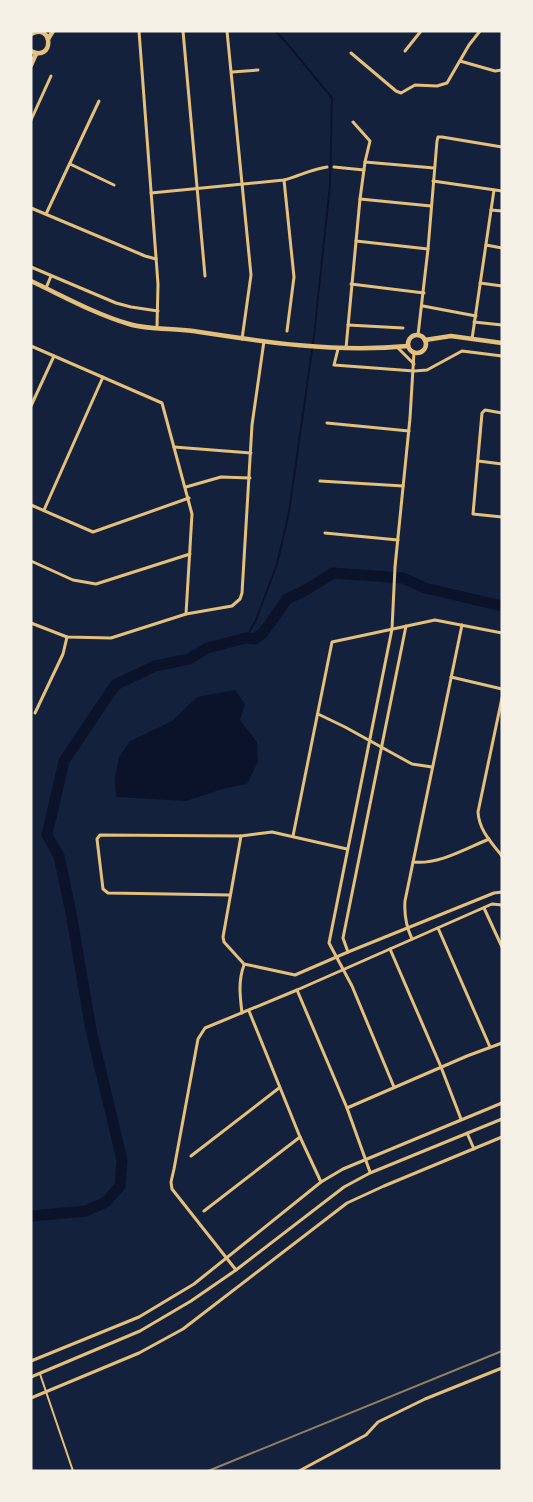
<svg xmlns="http://www.w3.org/2000/svg" width="533" height="1502" viewBox="0 0 533 1502" font-family="'Golos Text',sans-serif">
  <rect width="100%" height="100%" fill="#14213d"/>
  <path fill="#0b132b" d="M 235,690 L 245,704 L 240,720 L 257,742 L 258,762 L 247,784 L 226,788 L 186,801 L 116,797 L 115,777 L 119,757 L 130,741 L 172,721 L 197,697 Z"/>
  <g fill="none" stroke-linecap="round" stroke-linejoin="round">
    <path stroke="#0b132b" stroke-width="2" d="M 246,638 L 256,620 L 277,564 L 289,512 L 314,336 L 330,185 L 332,98 L 285,41 L 275,31"/>
    <path stroke="#0b132b" stroke-width="11" d="M 31,1216 L 86,1211 L 106,1202 L 120,1186 L 122,1160 L 91,1030 L 71,913 L 59,856 L 47,835 L 64,761 L 115,685 L 155,666 L 189,659 L 207,648 L 246,638 L 255,639 L 263,633 L 287,599 L 304,591 L 333,573 L 403,578 L 425,588 L 502,606"/>
    <path stroke="#e5c07b" stroke-width="2" d="M 40,1374 L 73,1471"/>
    <g stroke="#e5c07b" stroke-width="3">
      <path d="M 139,31 L 158,284 L 157,327"/>
      <path d="M 183,31 L 205,276"/>
      <path d="M 227,31 L 251,275 L 242,339"/>
      <path d="M 405,51 L 421,31"/>
      <path d="M 351,53 L 396,91 L 401,93 L 415,85 L 437,86 L 447,83 L 469,45 L 480,31"/>
      <path d="M 460,61 L 495,71 L 502,70"/>
      <path d="M 232,72 L 258,70"/>
      <path d="M 31,120 L 51,76"/>
      <path d="M 365,162 L 434,168"/>
      <path d="M 70,164 L 114,185"/>
      <path d="M 334,167 L 364,170"/>
      <path d="M 284,180 L 294,277 L 287,331"/>
      <path d="M 433,181 L 502,191"/>
      <path d="M 151,193 L 284,180 C 299,176 312,169 327,167"/>
      <path d="M 360,199 L 431,206"/>
      <path d="M 31,208 L 145,256 L 156,259"/>
      <path d="M 491,210 L 502,211"/>
      <path d="M 46,214 L 99,101"/>
      <path d="M 356,241 L 428,249"/>
      <path d="M 486,245 L 502,248"/>
      <path d="M 31,267 L 116,303 L 131,307 L 158,311"/>
      <path d="M 480,283 L 502,286"/>
      <path d="M 351,284 L 424,293"/>
      <path d="M 46,288 L 51,276"/>
      <path d="M 423,306 L 476,316"/>
      <path d="M 474,322 L 502,325"/>
      <path d="M 348,325 L 403,328"/>
      <path d="M 418,335 L 428,249 L 437,141 L 438,137 L 442,137 L 502,147"/>
      <path d="M 472,339 L 494,190"/>
      <path d="M 31,346 L 162,403 L 192,514 L 186,614"/>
      <path d="M 397,347 L 414,364"/>
      <path d="M 346,348 L 360,199 L 365,162 L 370,141 L 353,122"/>
      <path d="M 338,349 L 334,365 L 414,371 L 427,370 L 462,351 L 502,356"/>
      <path d="M 31,406 L 54,356"/>
      <path d="M 502,413 L 485,410 L 482,413 L 473,514 L 502,517"/>
      <path d="M 327,423 L 409,431"/>
      <path d="M 174,447 L 251,453"/>
      <path d="M 478,461 L 502,464"/>
      <path d="M 320,481 L 403,486"/>
      <path d="M 186,487 L 221,477 L 250,478"/>
      <path d="M 31,505 L 93,532 L 189,498"/>
      <path d="M 44,510 L 103,377"/>
      <path d="M 325,533 L 398,540"/>
      <path d="M 31,561 L 73,580 L 96,584 L 190,554"/>
      <path d="M 31,623 L 67,637 L 111,638 L 186,614 L 232,606 L 240,599 L 242,593 L 252,425 L 264,341"/>
      <path d="M 451,677 L 502,689"/>
      <path d="M 502,698 L 478,812 C 479,830 491,842 502,856"/>
      <path d="M 35,713 L 63,654 L 67,637"/>
      <path d="M 318,714 L 345,727 L 412,764 L 432,767"/>
      <path d="M 241,836 L 223,937 L 224,942 L 244,964 L 295,975 L 348,952 L 494,893 L 502,892"/>
      <path d="M 293,836 L 332,642 L 435,620 L 502,633"/>
      <path d="M 413,862 C 438,865 465,849 489,839"/>
      <path d="M 230,895 L 108,893 L 103,889 L 97,839 L 100,835 L 241,836 L 272,832 L 347,849"/>
      <path d="M 484,908 L 502,947"/>
      <path d="M 438,928 L 490,1047"/>
      <path d="M 412,939 C 406,926 404,915 405,901 L 462,625"/>
      <path d="M 390,949 L 441,1067 L 461,1119"/>
      <path d="M 348,952 L 343,938 L 406,626"/>
      <path d="M 297,990 L 347,1108 L 370,1172"/>
      <path d="M 249,1011 L 300,1137 L 321,1182"/>
      <path d="M 242,1013 C 240,996 238,981 244,965"/>
      <path d="M 394,1087 L 352,986 L 329,943 L 392,629 L 395,567 L 410,418 L 414,352"/>
      <path d="M 347,1108 L 467,1056 L 502,1043"/>
      <path d="M 467,1133 L 474,1149"/>
      <path d="M 191,1156 L 279,1088"/>
      <path d="M 204,1211 L 300,1137"/>
      <path d="M 236,1270 L 172,1189 L 171,1182 L 174,1169 L 198,1039 L 205,1028 L 297,990 L 492,904 L 502,905"/>
      <path d="M 31,1361 L 139,1317 L 194,1284 L 321,1182 L 343,1169 L 502,1103"/>
      <path d="M 31,1377 L 140,1331 L 191,1301 L 236,1270 L 344,1187 L 370,1173 L 502,1119"/>
      <path d="M 31,1398 L 139,1353 L 183,1329 L 347,1203 L 384,1186 L 502,1137"/>
      <path d="M 299,1471 L 366,1435 L 378,1422 L 425,1399 L 502,1368"/>
    </g>
    <g stroke="#e5c07b" stroke-width="4.5">
      <path d="M 31,34 C 54,22 54,63 31,51"/>
      <path d="M 48,39 L 53,31"/>
      <path d="M 31,65 L 36,54"/>
      <path d="M 31,281 C 63,296 95,314 129,324 C 149,330 172,328 193,331 C 264,342 335,353 408,346"/>
      <circle cx="417" cy="344" r="9"/>
      <path d="M 425,340 L 451,336 L 502,343"/>
    </g>
    <path stroke="#918062" stroke-width="2" d="M 208,1471 L 502,1351"/>
  </g>
  <rect width="533" height="1502" fill="none" stroke="#f6f1e7" stroke-width="65"/>
</svg>
